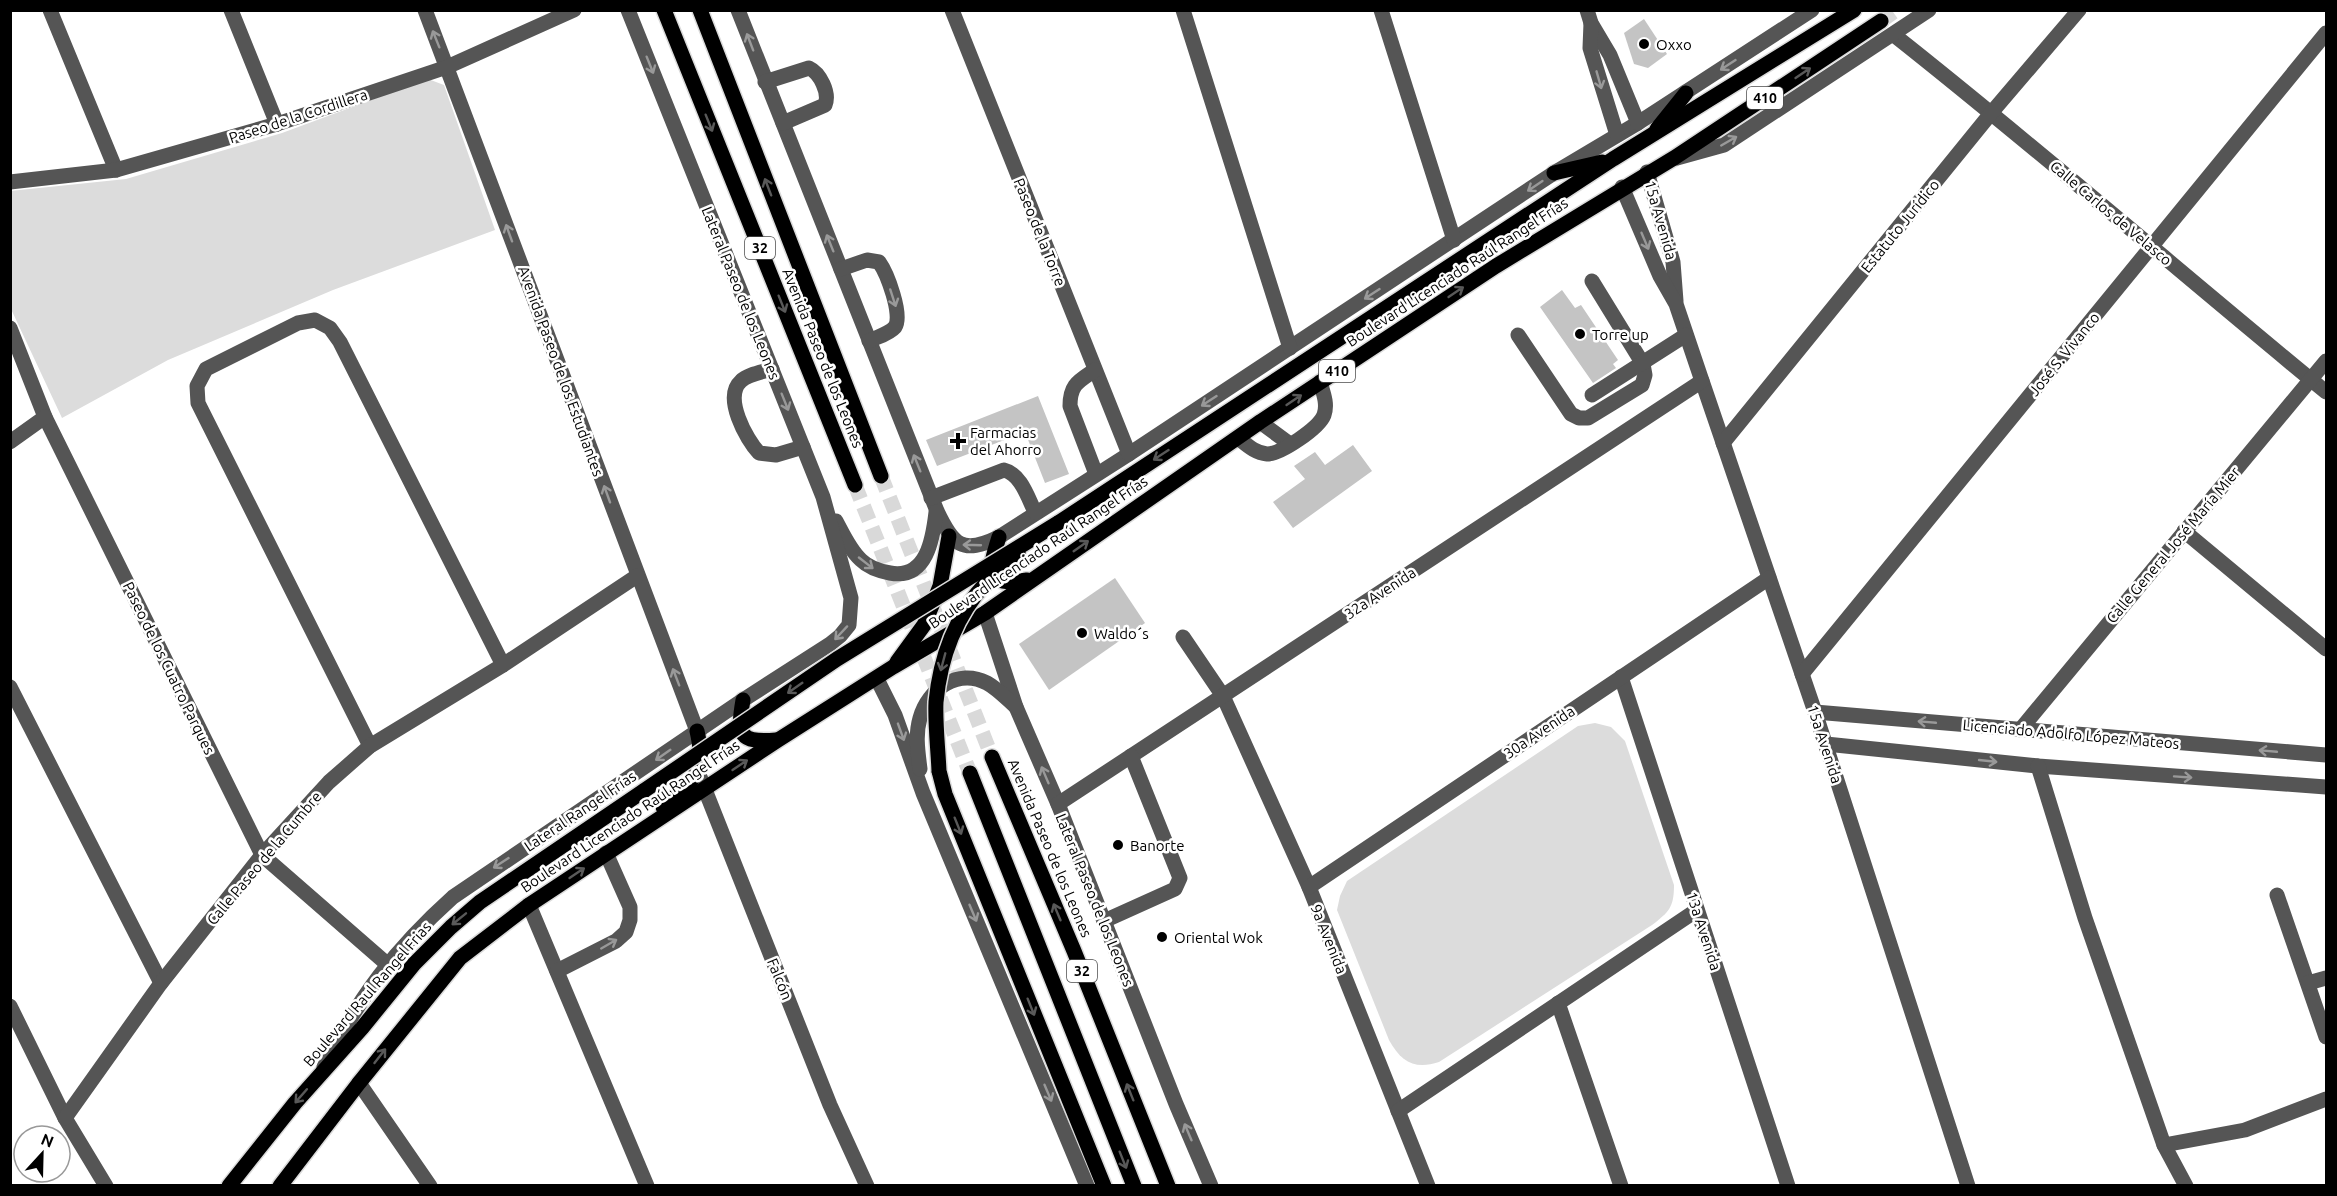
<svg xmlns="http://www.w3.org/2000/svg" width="2337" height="1196" viewBox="0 0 2337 1196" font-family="Ubuntu,sans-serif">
  <rect width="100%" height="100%" fill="#fff"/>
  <g fill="#dcdcdc">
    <path d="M 428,79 L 444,85 L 495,230 L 333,290 L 168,360 L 62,418 L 11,309 L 10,191 L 126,179 L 282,133 Z"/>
    <path d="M 1595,723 L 1611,727 L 1625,741 L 1674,885 C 1674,907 1669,912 1652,925 L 1439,1062 C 1415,1070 1401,1062 1389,1040 L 1337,910 L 1340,896 L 1347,881 L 1578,726 Z"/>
  </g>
  <g fill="#c4c4c4">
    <path d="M 1644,19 L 1667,54 L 1648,68 L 1634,64 L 1624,33 Z"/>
    <path d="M 1562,290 L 1575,308 L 1581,305 L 1618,360 L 1613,364 L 1616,368 L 1593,383 L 1540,307 Z"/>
    <path d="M 1038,396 L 1069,474 L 1045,483 L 1025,432 L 937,466 L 926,440 Z"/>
    <path d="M 1353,445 L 1372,471 L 1293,528 L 1273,502 L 1305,479 L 1294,466 L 1315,452 L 1325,465 Z"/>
    <path d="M 1115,578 L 1145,623 L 1049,690 L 1019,644 Z"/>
  </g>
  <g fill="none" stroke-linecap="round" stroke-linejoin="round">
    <g stroke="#d9d9d9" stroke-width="15" stroke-dasharray="15 8" stroke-linecap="butt">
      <path d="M 1881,21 L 1896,10"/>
      <path d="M 881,476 L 992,757"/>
      <path d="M 855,485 L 970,773"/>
    </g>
    <defs>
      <g id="major">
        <path d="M 664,10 L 855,485"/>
        <path d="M 700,10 L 881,476"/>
        <path d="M 1657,129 L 1686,93"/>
        <path d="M 1554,173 L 1602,162"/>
        <path d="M 1058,523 L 1613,159 L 1854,10"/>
        <path d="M 999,537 C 988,572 984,587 1027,580"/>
        <path d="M 897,662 L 924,625 L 940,586 L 949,536"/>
        <path d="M 743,700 C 737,735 739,743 776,740"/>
        <path d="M 992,757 L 1074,951 L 1168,1186"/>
        <path d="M 939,771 L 945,794 L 1104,1186"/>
        <path d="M 970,773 L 1134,1186"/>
        <path d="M 663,807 C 692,782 707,773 697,731"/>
        <path d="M 229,1186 L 295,1103 L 362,1028 L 414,964 L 451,927 L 480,902 L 645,790"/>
        <path d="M 280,1186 L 359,1083 L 460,958 L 529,905 L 778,740 L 893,667 L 985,613 L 1260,422 L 1496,266 L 1674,158 L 1881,21"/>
      </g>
    </defs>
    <use href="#major" stroke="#dbdbdb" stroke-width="18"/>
    <g stroke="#555" stroke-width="15">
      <path d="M 50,10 L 116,170"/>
      <path d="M 231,10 L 277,124"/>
      <path d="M 425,10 L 697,731"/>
      <path d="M 738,10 L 937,511 C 953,545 962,555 999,537 L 1129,454 L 1554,173 L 1638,123 L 1812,10"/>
      <path d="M 952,10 L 1129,454"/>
      <path d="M 1183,10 L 1290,348"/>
      <path d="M 1381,10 L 1454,240"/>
      <path d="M 1587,10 L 1591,23 L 1610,55 L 1638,123"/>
      <path d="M 1591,23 L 1590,48 L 1617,135"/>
      <path d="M 1894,35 C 2041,151 2182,274 2326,392"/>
      <path d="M 765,82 L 809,68 C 820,73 830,93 825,105 L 783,123"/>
      <path d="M 1677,158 L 1724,145 L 1929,10"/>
      <path d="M 1647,172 L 1673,262 L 1676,301"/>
      <path d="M 10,182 L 116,170 L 277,124 L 447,67 L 574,10"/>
      <path d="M 1622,187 L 1660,276 L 1676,304 L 1702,381 L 1815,712 L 1968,1186"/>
      <path d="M 841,269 L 867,260 L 879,262 C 887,273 903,315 895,327 C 889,334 877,337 869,341"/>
      <path d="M 10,328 L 45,417 L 262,855 L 387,964"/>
      <path d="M 1518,335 L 1571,414 L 1579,418 L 1588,418 L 1642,385 L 1645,375 L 1643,364 L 1592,281"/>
      <path d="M 772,369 C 763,372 748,374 741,381 C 723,397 746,439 759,453 L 776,455 L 803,447"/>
      <path d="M 1095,370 C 1079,381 1070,384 1070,406 L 1096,474"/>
      <path d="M 1592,395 L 1686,335"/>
      <path d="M 1260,422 L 1290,444"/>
      <path d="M 1238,438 C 1247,445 1255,453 1267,454 C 1281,454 1319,428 1324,415 C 1328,404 1323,392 1320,382"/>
      <path d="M 10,442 L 45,417"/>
      <path d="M 1723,443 L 1992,112 L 2079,10"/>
      <path d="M 931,498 L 1004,470 C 1021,474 1028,498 1035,512"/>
      <path d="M 836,521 C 843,534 850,550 861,560 C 869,568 879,571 890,573 C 927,580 933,538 936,512"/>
      <path d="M 2184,531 L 2326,649"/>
      <path d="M 985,613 L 1016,707 L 1058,804 L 1176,1104 L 1211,1186"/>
      <path d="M 1183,637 L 1223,696 L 1309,887 L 1428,1186"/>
      <path d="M 1802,674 L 2326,33"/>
      <path d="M 1621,677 L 1788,1186"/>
      <path d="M 877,679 L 895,715 L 923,793 L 1087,1186"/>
      <path d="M 10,687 L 161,983"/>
      <path d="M 1815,712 L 2326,755"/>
      <path d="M 2020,730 L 2326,361"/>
      <path d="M 1826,744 L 2038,766 L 2326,787"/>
      <path d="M 370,746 L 198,403 L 197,386 L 206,369 L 298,323 L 315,320 L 330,328 L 340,342 L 503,665"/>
      <path d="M 2038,766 L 2085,918 L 2164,1145 L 2186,1186"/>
      <path d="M 920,769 C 918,752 915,735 920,718 C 928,689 958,668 987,683 C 998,689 1007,699 1016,707"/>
      <path d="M 698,772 L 830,1105 L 867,1186"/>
      <path d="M 1058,804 L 1702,381"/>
      <path d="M 1309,887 L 1769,578"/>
      <path d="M 2277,895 L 2326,1037"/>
      <path d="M 529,905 L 647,1186"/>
      <path d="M 1104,921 L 1175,889 L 1180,878 L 1131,756"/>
      <path d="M 557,971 L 616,941 L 626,932 L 630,920 L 630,907 L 606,853"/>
      <path d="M 2308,983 L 2326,978"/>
      <path d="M 1558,1003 L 1621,1186"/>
      <path d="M 10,1006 L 65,1118 L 106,1186"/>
      <path d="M 324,1067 C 358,998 395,949 453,897 L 743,700 L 830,644 L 840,636 L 849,625 L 851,598 L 823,497 L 628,10"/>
      <path d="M 359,1083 L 430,1186"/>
      <path d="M 1398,1111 L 1697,910"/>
      <path d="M 65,1118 L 161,983 L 262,855 L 329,782 L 370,746 L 503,665 L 637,576"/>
      <path d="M 2164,1145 L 2245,1130 L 2326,1099"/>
    </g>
    <use href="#major" stroke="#000" stroke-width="15"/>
    <defs>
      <g id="major-bridge">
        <path d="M 939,771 C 938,748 935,724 936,702 C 940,658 956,614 987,582 C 997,573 1008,564 1019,556"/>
        <path d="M 645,790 L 837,659 L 1058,523"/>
      </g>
    </defs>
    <use href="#major-bridge" stroke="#dbdbdb" stroke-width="18" stroke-linecap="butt"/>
    <use href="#major-bridge" stroke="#000" stroke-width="15"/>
  </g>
  <defs><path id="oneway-shaft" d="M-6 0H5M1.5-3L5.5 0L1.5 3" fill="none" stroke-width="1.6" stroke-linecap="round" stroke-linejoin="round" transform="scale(1.5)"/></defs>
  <g stroke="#999">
    <use href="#oneway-shaft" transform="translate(436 39) rotate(-112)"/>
    <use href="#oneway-shaft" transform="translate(750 42) rotate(-111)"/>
    <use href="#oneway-shaft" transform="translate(650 65) rotate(68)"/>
    <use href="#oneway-shaft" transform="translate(1728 65) rotate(147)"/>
    <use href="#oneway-shaft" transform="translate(1599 80) rotate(74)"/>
    <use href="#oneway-shaft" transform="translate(1729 141) rotate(-30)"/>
    <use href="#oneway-shaft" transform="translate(1535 186) rotate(146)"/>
    <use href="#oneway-shaft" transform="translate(509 233) rotate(-110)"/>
    <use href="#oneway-shaft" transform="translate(1645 241) rotate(67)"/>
    <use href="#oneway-shaft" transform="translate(830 243) rotate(-112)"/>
    <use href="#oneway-shaft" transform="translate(1372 294) rotate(147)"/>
    <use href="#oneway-shaft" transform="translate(893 298) rotate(72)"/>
    <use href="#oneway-shaft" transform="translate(1209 401) rotate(147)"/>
    <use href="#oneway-shaft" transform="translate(785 402) rotate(68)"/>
    <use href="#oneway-shaft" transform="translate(917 463) rotate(-112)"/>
    <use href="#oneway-shaft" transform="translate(607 494) rotate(-110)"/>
    <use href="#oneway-shaft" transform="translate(972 545) rotate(-178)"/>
    <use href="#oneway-shaft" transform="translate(866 563) rotate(38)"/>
    <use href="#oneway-shaft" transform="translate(841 633) rotate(133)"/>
    <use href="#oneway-shaft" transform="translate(676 677) rotate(-111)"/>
    <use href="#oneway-shaft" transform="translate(1927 722) rotate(-175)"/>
    <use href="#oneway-shaft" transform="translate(901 732) rotate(70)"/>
    <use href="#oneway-shaft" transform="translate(2268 751) rotate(-175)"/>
    <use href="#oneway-shaft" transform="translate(663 755) rotate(145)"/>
    <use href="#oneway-shaft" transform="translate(1988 761) rotate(6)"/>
    <use href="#oneway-shaft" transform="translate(1045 775) rotate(-113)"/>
    <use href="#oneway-shaft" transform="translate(2183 777) rotate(4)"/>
    <use href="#oneway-shaft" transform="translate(501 863) rotate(147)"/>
    <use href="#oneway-shaft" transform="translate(973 913) rotate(67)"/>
    <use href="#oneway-shaft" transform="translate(609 944) rotate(-30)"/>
    <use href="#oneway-shaft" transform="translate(1048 1093) rotate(67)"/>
    <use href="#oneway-shaft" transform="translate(1188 1132) rotate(-113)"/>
  </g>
  <g stroke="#595959">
    <use href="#oneway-shaft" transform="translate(1803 73) rotate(-34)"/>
    <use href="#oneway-shaft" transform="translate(709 123) rotate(68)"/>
    <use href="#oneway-shaft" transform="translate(768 187) rotate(-111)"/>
    <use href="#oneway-shaft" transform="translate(1456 292) rotate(-34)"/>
    <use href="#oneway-shaft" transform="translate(782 304) rotate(68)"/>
    <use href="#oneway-shaft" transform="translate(1294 400) rotate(-34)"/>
    <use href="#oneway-shaft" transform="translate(1161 455) rotate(147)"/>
    <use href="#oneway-shaft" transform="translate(1081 546) rotate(-35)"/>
    <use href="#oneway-shaft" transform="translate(943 662) rotate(105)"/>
    <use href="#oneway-shaft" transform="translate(795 688) rotate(145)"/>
    <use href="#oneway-shaft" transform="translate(740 765) rotate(-34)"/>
    <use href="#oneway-shaft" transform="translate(958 826) rotate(68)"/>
    <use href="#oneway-shaft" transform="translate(577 873) rotate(-34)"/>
    <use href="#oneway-shaft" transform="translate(1057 912) rotate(-113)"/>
    <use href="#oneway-shaft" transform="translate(459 919) rotate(141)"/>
    <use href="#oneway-shaft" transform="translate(1031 1007) rotate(68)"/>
    <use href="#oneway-shaft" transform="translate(380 1056) rotate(-52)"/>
    <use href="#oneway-shaft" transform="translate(1130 1092) rotate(-112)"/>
    <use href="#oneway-shaft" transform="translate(301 1096) rotate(131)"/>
    <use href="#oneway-shaft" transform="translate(1123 1160) rotate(68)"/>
  </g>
  <g fill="#000" stroke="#fff" stroke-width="2">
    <circle cx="1644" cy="44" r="6"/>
    <circle cx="1580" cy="334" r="6"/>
    <path d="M955 432h6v6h6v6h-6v6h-6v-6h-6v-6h6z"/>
    <circle cx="1082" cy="633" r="6"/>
    <circle cx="1118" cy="845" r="6"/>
    <circle cx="1162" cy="937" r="6"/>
  </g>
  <g text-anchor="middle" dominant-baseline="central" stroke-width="5" stroke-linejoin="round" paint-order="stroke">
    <g fill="#fff" stroke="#4c4c4c" stroke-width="1.5">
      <rect x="1747" y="87" width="36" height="22" rx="4.5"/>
      <rect x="745" y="237" width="30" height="22" rx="4.5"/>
      <rect x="1319" y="360" width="36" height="22" rx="4.5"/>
      <rect x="1067" y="960" width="30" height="22" rx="4.5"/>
    </g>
    <g font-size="14" font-weight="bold" fill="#000">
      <text x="1765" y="98">410</text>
      <text x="760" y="248">32</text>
      <text x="1337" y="371">410</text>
      <text x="1082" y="971">32</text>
    </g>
    <g font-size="15" fill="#000" stroke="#fff" text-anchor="start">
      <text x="1656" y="44">Oxxo</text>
      <text x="1592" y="334">Torre up</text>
      <text x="970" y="432">Farmacias<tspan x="970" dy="17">del Ahorro</tspan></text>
      <text x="1094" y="633">Waldo´s</text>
      <text x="1130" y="845">Banorte</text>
      <text x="1174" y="937">Oriental Wok</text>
    </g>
    <g font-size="15" fill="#000" stroke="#fff">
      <text transform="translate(298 116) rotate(-18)">Paseo de la Cordillera</text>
      <text transform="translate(2111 213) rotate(40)">Calle Carlos de Velasco</text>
      <text transform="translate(1661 220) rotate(74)">15a Avenida</text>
      <text transform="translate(1900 226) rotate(-51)">Estatuto Jurídico</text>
      <text transform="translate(1040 232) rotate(68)">Paseo de la Torre</text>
      <text transform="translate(1457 272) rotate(-33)">Boulevard Licenciado Raúl Rangel Frías</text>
      <text transform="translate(741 293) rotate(68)">Lateral Paseo de los Leones</text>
      <text transform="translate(2064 354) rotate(-51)">José S. Vivanco</text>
      <text transform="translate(823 358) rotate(68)">Avenida Paseo de los Leones</text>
      <text transform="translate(561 371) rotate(70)">Avenida Paseo de los Estudiantes</text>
      <text transform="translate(2173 545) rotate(-50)">Calle General José María Mier</text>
      <text transform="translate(1038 552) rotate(-34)">Boulevard Licenciado Raúl Rangel Frías</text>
      <text transform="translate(1380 593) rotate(-33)">32a Avenida</text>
      <text transform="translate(169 668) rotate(64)">Paseo de los Cuatro Parques</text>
      <text transform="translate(1539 732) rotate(-34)">30a Avenida</text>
      <text transform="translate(2071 734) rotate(5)">Licenciado Adolfo López Mateos</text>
      <text transform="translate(1825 744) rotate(72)">15a Avenida</text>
      <text transform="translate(580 811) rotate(-34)">Lateral Rangel Frías</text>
      <text transform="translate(630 816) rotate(-34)">Boulevard Licenciado Raúl Rangel Frías</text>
      <text transform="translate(1050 848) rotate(67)">Avenida Paseo de los Leones</text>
      <text transform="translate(264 858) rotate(-50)">Calle Paseo de la Cumbre</text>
      <text transform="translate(1095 900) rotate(68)">Lateral Paseo de los Leones</text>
      <text transform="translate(1704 931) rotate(72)">13a Avenida</text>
      <text transform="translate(1329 939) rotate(68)">9a Avenida</text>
      <text transform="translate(780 979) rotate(68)">Falcón</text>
      <text transform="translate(367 994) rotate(-49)">Boulevard Raul Rangel Frias</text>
    </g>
  </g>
  <rect width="2337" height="1196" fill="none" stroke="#000000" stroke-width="24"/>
  <g transform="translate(42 1154) rotate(22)"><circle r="28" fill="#ffffff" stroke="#999999" stroke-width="1.5"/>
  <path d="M0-4.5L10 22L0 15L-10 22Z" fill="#000000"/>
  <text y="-9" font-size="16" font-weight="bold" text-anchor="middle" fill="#000000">N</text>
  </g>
</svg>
